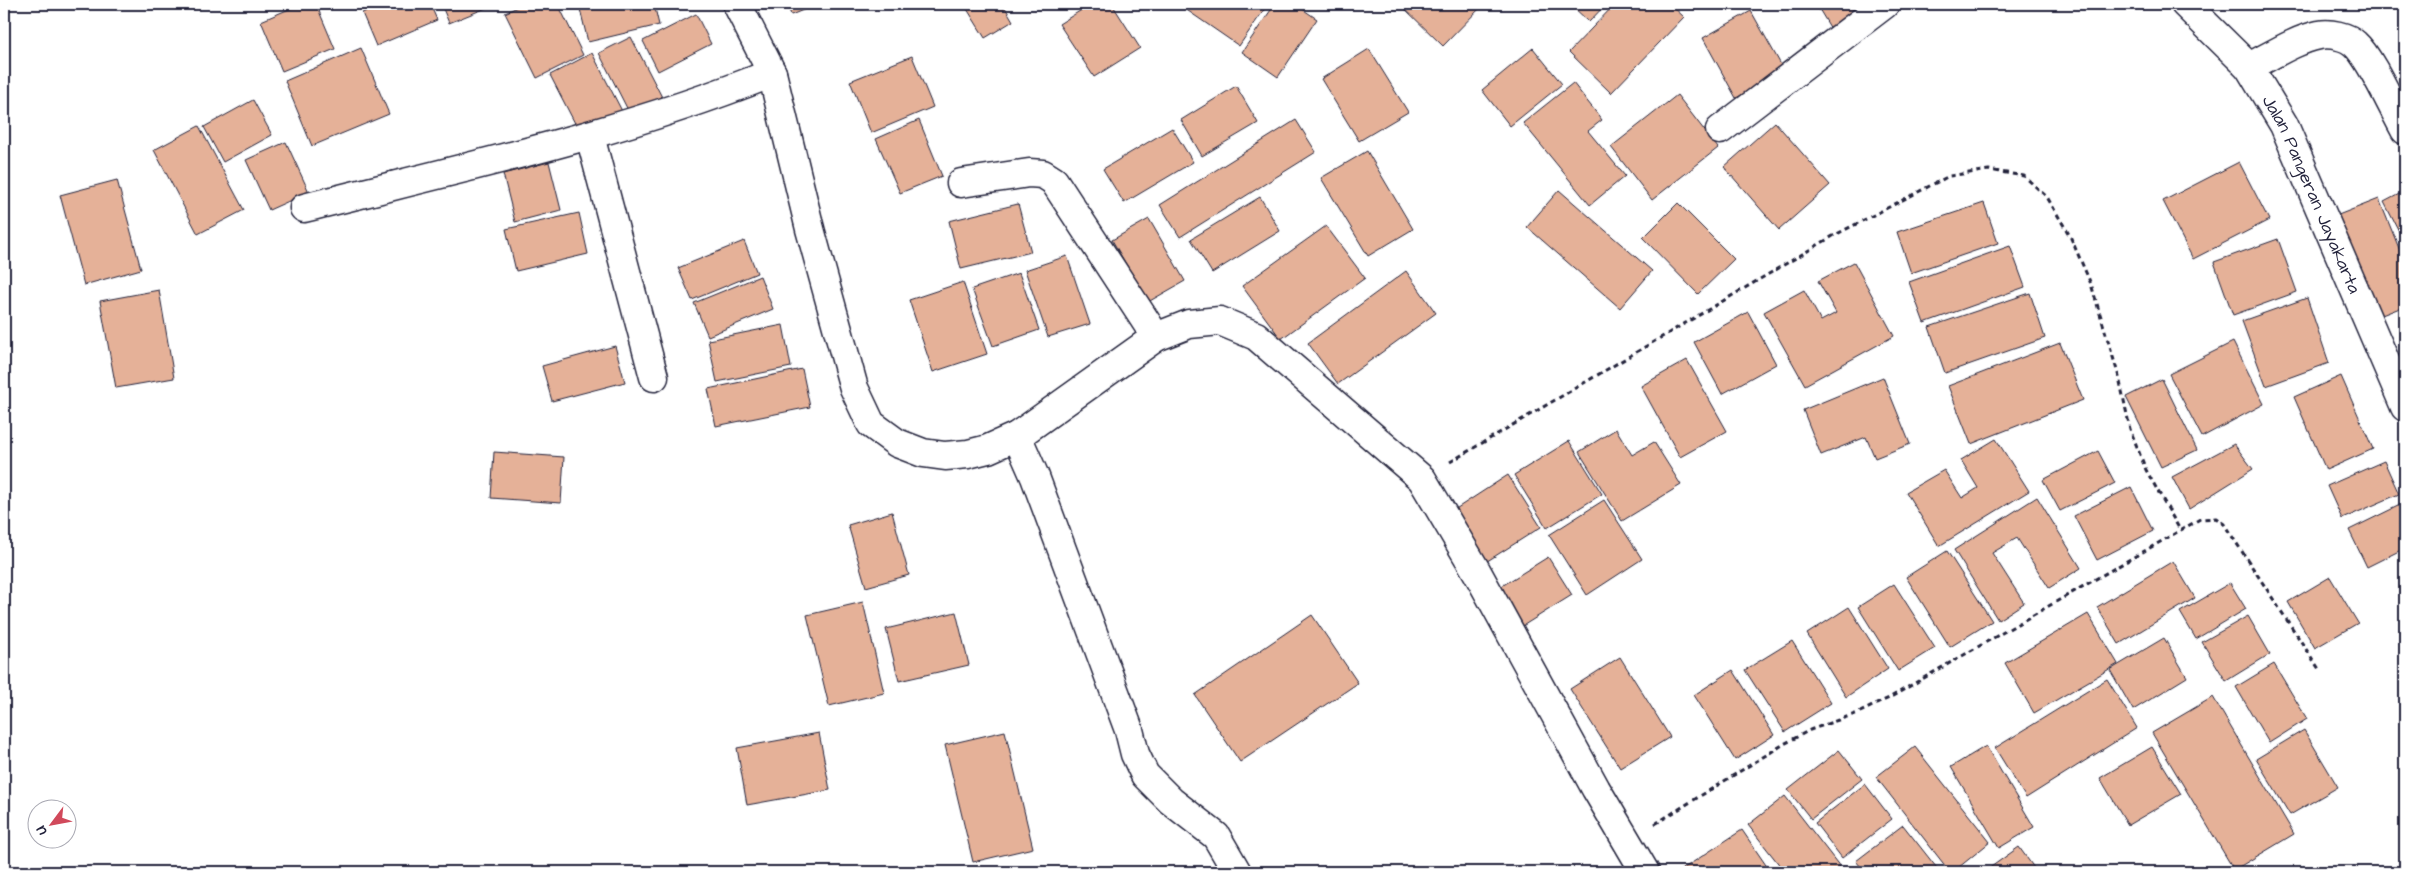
<svg xmlns="http://www.w3.org/2000/svg" width="2409" height="876" viewBox="0 0 2409 876" font-family="'Architects Daughter',sans-serif">
  <rect width="100%" height="100%" fill="#fff"/>
  <filter id="ink" filterUnits="userSpaceOnUse"><feTurbulence type="fractalNoise" baseFrequency=".02" numOctaves="2"/><feDisplacementMap in="SourceGraphic" scale="10" xChannelSelector="R" yChannelSelector="G"/><feConvolveMatrix kernelMatrix="1 2 1 2 8 2 1 2 1" color-interpolation-filters="sRGB"/></filter>
  <g filter="url(#ink)">
    <g fill="#e5b198" stroke="#22223b">
      <path d="M 301,4 L 316,4 L 335,49 L 282,71 L 261,21 Z"/>
      <path d="M 383,4 L 430,4 L 437,20 L 376,46 L 362,13 Z"/>
      <path d="M 441,4 L 496,4 L 449,23 Z"/>
      <path d="M 523,4 L 558,4 L 583,55 L 537,78 L 505,13 Z"/>
      <path d="M 602,4 L 654,4 L 659,25 L 588,42 L 580,9 Z"/>
      <path d="M 787,4 L 818,4 L 791,15 Z"/>
      <path d="M 964,4 L 1003,4 L 1013,21 L 985,38 Z"/>
      <path d="M 1091,4 L 1112,4 L 1140,48 L 1094,77 L 1059,24 Z"/>
      <path d="M 1178,4 L 1268,4 L 1239,46 Z"/>
      <path d="M 1275,4 L 1295,4 L 1317,19 L 1278,77 L 1242,52 Z"/>
      <path d="M 1400,4 L 1484,4 L 1443,46 Z"/>
      <path d="M 1570,4 L 1606,4 L 1589,22 Z"/>
      <path d="M 1615,4 L 1670,4 L 1684,17 L 1611,93 L 1569,52 Z"/>
      <path d="M 1816,4 L 1872,4 L 1834,34 Z"/>
      <path d="M 1751,11 L 1785,72 L 1736,98 L 1703,38 Z"/>
      <path d="M 696,14 L 711,44 L 658,71 L 643,41 Z"/>
      <path d="M 631,37 L 665,103 L 633,120 L 599,53 Z"/>
      <path d="M 361,48 L 389,114 L 312,146 L 285,81 Z"/>
      <path d="M 1533,48 L 1562,84 L 1510,126 L 1482,90 Z"/>
      <path d="M 1369,49 L 1408,112 L 1359,141 L 1321,79 Z"/>
      <path d="M 592,53 L 623,113 L 581,135 L 550,75 Z"/>
      <path d="M 912,56 L 933,107 L 871,133 L 850,81 Z"/>
      <path d="M 1573,83 L 1602,120 L 1588,131 L 1625,176 L 1590,205 L 1523,123 Z"/>
      <path d="M 1236,86 L 1258,123 L 1202,156 L 1181,120 Z"/>
      <path d="M 1677,95 L 1718,148 L 1652,200 L 1611,147 Z"/>
      <path d="M 253,100 L 272,135 L 223,162 L 204,127 Z"/>
      <path d="M 919,120 L 942,176 L 900,193 L 876,139 Z"/>
      <path d="M 1296,120 L 1316,152 L 1180,237 L 1160,205 Z"/>
      <path d="M 1775,122 L 1830,185 L 1779,230 L 1724,167 Z"/>
      <path d="M 199,126 L 244,210 L 198,234 L 154,150 Z"/>
      <path d="M 1172,128 L 1193,162 L 1124,203 L 1103,169 Z"/>
      <path d="M 286,142 L 309,192 L 269,210 L 246,160 Z"/>
      <path d="M 1367,151 L 1413,229 L 1368,256 L 1321,178 Z"/>
      <path d="M 549,162 L 561,210 L 515,222 L 503,174 Z"/>
      <path d="M 2239,162 L 2269,220 L 2193,259 L 2163,201 Z"/>
      <path d="M 117,180 L 141,269 L 84,285 L 60,195 Z"/>
      <path d="M 1559,190 L 1652,271 L 1620,308 L 1527,227 Z"/>
      <path d="M 2405,191 L 2405,243 L 2384,202 Z"/>
      <path d="M 1260,197 L 1280,231 L 1212,273 L 1191,239 Z"/>
      <path d="M 2379,199 L 2405,263 L 2405,306 L 2369,320 L 2328,219 Z"/>
      <path d="M 1678,203 L 1734,259 L 1698,294 L 1643,238 Z"/>
      <path d="M 1984,203 L 1998,243 L 1911,273 L 1897,232 Z"/>
      <path d="M 1018,204 L 1031,252 L 961,269 L 949,221 Z"/>
      <path d="M 579,213 L 588,254 L 516,271 L 506,229 Z"/>
      <path d="M 1149,219 L 1185,281 L 1148,302 L 1112,240 Z"/>
      <path d="M 1326,226 L 1365,278 L 1281,339 L 1242,286 Z"/>
      <path d="M 2278,239 L 2297,292 L 2233,315 L 2214,262 Z"/>
      <path d="M 744,241 L 757,273 L 692,300 L 678,268 Z"/>
      <path d="M 2010,246 L 2025,287 L 1924,323 L 1909,282 Z"/>
      <path d="M 1067,256 L 1090,324 L 1048,337 L 1025,270 Z"/>
      <path d="M 1854,262 L 1894,336 L 1805,385 L 1764,312 L 1804,290 L 1821,321 L 1836,313 L 1818,281 Z"/>
      <path d="M 1406,271 L 1436,313 L 1338,384 L 1308,343 Z"/>
      <path d="M 1019,273 L 1039,330 L 993,346 L 972,289 Z"/>
      <path d="M 760,276 L 773,309 L 708,336 L 694,303 Z"/>
      <path d="M 963,282 L 987,354 L 933,372 L 909,300 Z"/>
      <path d="M 159,290 L 174,378 L 116,388 L 100,301 Z"/>
      <path d="M 2030,293 L 2045,338 L 1945,373 L 1929,327 Z"/>
      <path d="M 2307,298 L 2329,363 L 2266,386 L 2242,321 Z"/>
      <path d="M 1748,312 L 1776,364 L 1722,394 L 1694,342 Z"/>
      <path d="M 783,325 L 791,367 L 717,382 L 708,340 Z"/>
      <path d="M 2233,342 L 2264,404 L 2202,437 L 2169,374 Z"/>
      <path d="M 2060,343 L 2083,400 L 1971,444 L 1948,386 Z"/>
      <path d="M 615,346 L 625,382 L 552,401 L 542,366 Z"/>
      <path d="M 1687,360 L 1727,431 L 1680,457 L 1641,386 Z"/>
      <path d="M 802,369 L 810,407 L 716,426 L 708,389 Z"/>
      <path d="M 2341,376 L 2373,449 L 2326,470 L 2294,397 Z"/>
      <path d="M 1883,377 L 1910,444 L 1875,458 L 1866,437 L 1821,455 L 1803,410 Z"/>
      <path d="M 2162,379 L 2197,450 L 2161,467 L 2126,397 Z"/>
      <path d="M 1616,429 L 1632,455 L 1654,442 L 1681,485 L 1622,521 L 1579,452 Z"/>
      <path d="M 1996,439 L 2029,491 L 1939,546 L 1906,492 L 1944,470 L 1962,498 L 1978,488 L 1961,460 Z"/>
      <path d="M 1569,441 L 1602,494 L 1547,528 L 1514,475 Z"/>
      <path d="M 2234,444 L 2253,469 L 2189,509 L 2172,477 Z"/>
      <path d="M 2098,451 L 2115,483 L 2060,511 L 2043,480 Z"/>
      <path d="M 494,452 L 564,457 L 561,503 L 491,498 Z"/>
      <path d="M 2384,461 L 2399,494 L 2342,519 L 2327,486 Z"/>
      <path d="M 1508,475 L 1541,527 L 1481,565 L 1448,514 Z"/>
      <path d="M 2131,487 L 2153,531 L 2097,560 L 2074,516 Z"/>
      <path d="M 2037,497 L 2081,568 L 2049,588 L 2017,538 L 1992,553 L 2024,603 L 1998,620 L 1954,550 Z"/>
      <path d="M 1604,500 L 1642,559 L 1587,595 L 1549,535 Z"/>
      <path d="M 2404,503 L 2405,548 L 2367,567 L 2349,530 Z"/>
      <path d="M 892,512 L 909,575 L 866,587 L 848,525 Z"/>
      <path d="M 1947,551 L 1992,621 L 1950,647 L 1906,577 Z"/>
      <path d="M 1548,557 L 1572,595 L 1513,632 L 1489,594 Z"/>
      <path d="M 2173,561 L 2195,598 L 2119,644 L 2097,607 Z"/>
      <path d="M 2330,577 L 2358,623 L 2315,648 L 2288,602 Z"/>
      <path d="M 2230,583 L 2246,609 L 2196,639 L 2180,612 Z"/>
      <path d="M 1894,584 L 1935,648 L 1898,671 L 1858,607 Z"/>
      <path d="M 863,602 L 884,693 L 829,706 L 807,615 Z"/>
      <path d="M 1849,607 L 1888,669 L 1846,697 L 1807,634 Z"/>
      <path d="M 956,612 L 969,665 L 899,681 L 886,629 Z"/>
      <path d="M 2088,614 L 2118,664 L 2034,713 L 2005,663 Z"/>
      <path d="M 1312,615 L 1358,683 L 1240,762 L 1195,695 Z"/>
      <path d="M 2248,616 L 2270,654 L 2226,681 L 2202,642 Z"/>
      <path d="M 2164,638 L 2187,677 L 2133,710 L 2110,670 Z"/>
      <path d="M 1792,641 L 1831,703 L 1785,732 L 1745,670 Z"/>
      <path d="M 1620,657 L 1670,737 L 1620,768 L 1570,689 Z"/>
      <path d="M 2274,664 L 2307,719 L 2269,743 L 2236,687 Z"/>
      <path d="M 1733,670 L 1774,735 L 1735,760 L 1694,695 Z"/>
      <path d="M 2107,679 L 2137,728 L 2026,798 L 1995,748 Z"/>
      <path d="M 2213,697 L 2294,834 L 2234,870 L 2152,733 Z"/>
      <path d="M 2304,730 L 2338,787 L 2290,815 L 2256,759 Z"/>
      <path d="M 1005,731 L 1033,848 L 973,862 L 945,745 Z"/>
      <path d="M 819,733 L 830,790 L 747,805 L 737,748 Z"/>
      <path d="M 1986,746 L 2034,827 L 1999,848 L 1951,767 Z"/>
      <path d="M 1915,747 L 1990,842 L 1953,872 L 1950,872 L 1876,777 Z"/>
      <path d="M 2152,747 L 2181,794 L 2128,825 L 2100,778 Z"/>
      <path d="M 1839,750 L 1862,779 L 1811,819 L 1788,790 Z"/>
      <path d="M 1865,784 L 1892,819 L 1842,858 L 1815,823 Z"/>
      <path d="M 1785,796 L 1844,872 L 1785,872 L 1748,825 Z"/>
      <path d="M 1903,825 L 1940,872 L 1865,872 L 1856,861 Z"/>
      <path d="M 1742,830 L 1770,871 L 1678,872 Z"/>
      <path d="M 2019,847 L 2037,872 L 1984,872 Z"/>
    </g>
    <g fill="none" stroke-linecap="round" stroke-linejoin="round">
      <defs>
        <g id="street">
          <path d="M 737,4 L 772,73 L 810,229 L 854,388 L 871,424 L 897,443 L 923,453 L 945,456 L 968,454 L 988,449 L 1017,436 L 1156,337 L 1189,324 L 1220,321 L 1256,336 L 1422,479 L 1477,572 L 1596,789 L 1645,872"/>
          <path id="s1" d="M 2185,4 L 2249,67 L 2284,125 L 2405,407"/>
          <path d="M 2249,67 C 2271,56 2295,40 2319,35 C 2330,33 2347,36 2355,44 C 2371,58 2393,109 2405,130"/>
          <path d="M 1720,130 L 1885,4"/>
          <path d="M 590,136 L 654,377"/>
          <path d="M 961,183 L 1029,173 L 1043,174 L 1054,181 L 1156,337"/>
          <path d="M 304,208 C 462,168 621,134 772,73"/>
          <path d="M 1017,436 L 1035,477 L 1129,730 L 1135,754 L 1145,775 L 1171,801 L 1216,836 L 1237,872"/>
        </g>
      </defs>
      <use href="#street" stroke="#22223b" stroke-width="31"/>
      <g stroke="#22223b" stroke-width="3" stroke-dasharray="5 4" stroke-linecap="butt">
        <path d="M 1450,462 L 1833,236 L 1949,176 L 1989,170 L 2024,176 L 2047,197 L 2070,236 L 2091,284 L 2119,377 L 2130,429 L 2146,470 L 2180,530"/>
        <path d="M 1655,824 L 1784,744 L 1810,730 L 1858,713 L 1889,698 L 2200,519 L 2216,518 L 2224,524 L 2319,669"/>
      </g>
      <use href="#street" stroke="#fff" stroke-width="28"/>
    </g>
  </g>
  <g text-anchor="middle" dominant-baseline="central" stroke-width="5" stroke-linejoin="round" paint-order="stroke">
    <g font-size="18" fill="#22223b" stroke="#fff">
      <text stroke="none"><textPath href="#s1" startOffset="232">Jalan Pangeran Jayakarta</textPath></text>
    </g>
  </g>
  <rect width="2409" height="876" fill="none" stroke="#fff" stroke-width="20"/>
  <rect x="10" y="10" width="2389" height="856" fill="none" stroke="#22223b" stroke-width="2" filter="url(#ink)"/>
  <g transform="translate(52 824) rotate(238)"><circle r="24" fill="#ffffff" stroke="#a7a7b1"/>
  <path d="M0-4L9 19L0 12L-9 19Z" fill="#d1495b"/>
  <text y="-8" font-size="14" font-weight="bold" text-anchor="middle" fill="#22223b">U</text>
  </g>
</svg>
